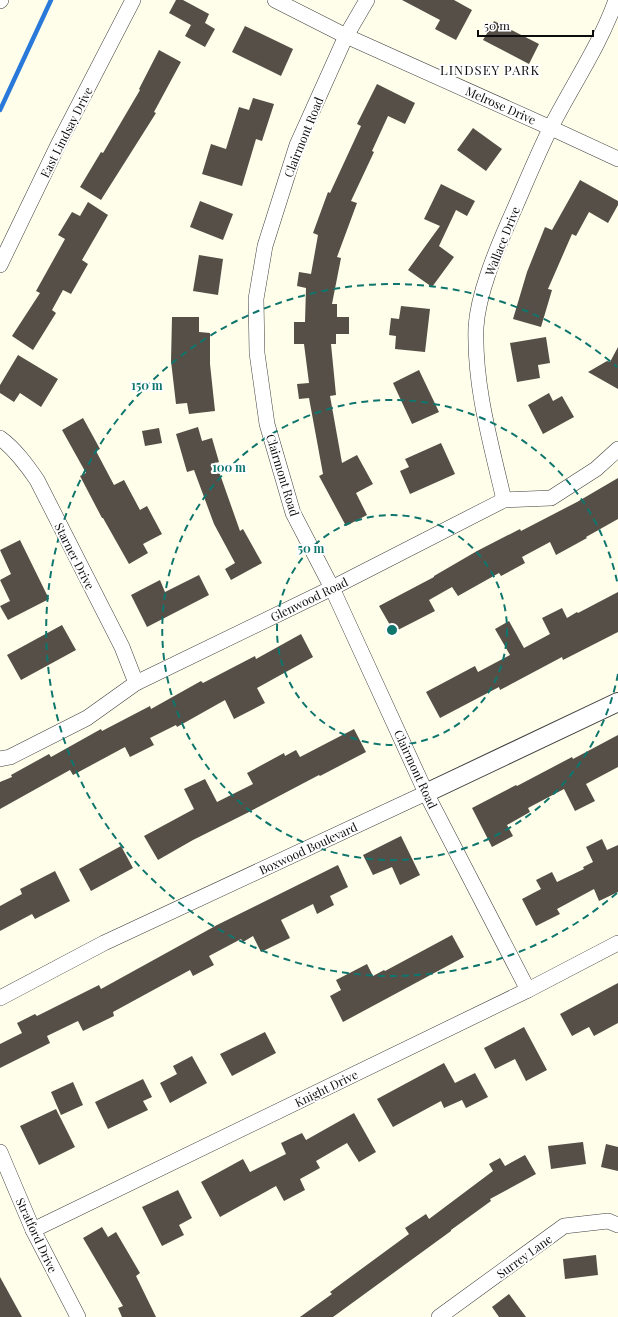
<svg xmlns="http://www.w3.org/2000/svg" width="618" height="1317" viewBox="0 0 618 1317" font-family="'Playfair Display',serif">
  <rect width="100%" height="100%" fill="#fffeea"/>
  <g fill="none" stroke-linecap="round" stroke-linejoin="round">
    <path stroke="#2979da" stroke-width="4.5" d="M 0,110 L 51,0"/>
  </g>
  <g fill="#554f47">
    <path d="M 176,0 L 183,0 L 209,14 L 205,23 L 215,29 L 205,47 L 185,36 L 191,25 L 169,13 Z"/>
    <path d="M 402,0 L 454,0 L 472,10 L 456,40 L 435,29 L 440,20 Z"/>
    <path d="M 494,21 L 539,44 L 529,64 L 483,40 Z"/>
    <path d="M 245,26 L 293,49 L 281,76 L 232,52 Z"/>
    <path d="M 159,50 L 181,62 L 154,112 L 156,113 L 101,200 L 80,187 L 101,152 L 103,153 L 140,90 L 139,89 Z"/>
    <path d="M 377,84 L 415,103 L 405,124 L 388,116 L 372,151 L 374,152 L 351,201 L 357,203 L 337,257 L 341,258 L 332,304 L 337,304 L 337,317 L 349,317 L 349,334 L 336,334 L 336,344 L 331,344 L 336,395 L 330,396 L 342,463 L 357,455 L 373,484 L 356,493 L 367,515 L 346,526 L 319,476 L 323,474 L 309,398 L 299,399 L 297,384 L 309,383 L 304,344 L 294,344 L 294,322 L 305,322 L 306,288 L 297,286 L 299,272 L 311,274 L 318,235 L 313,233 L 328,192 L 330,193 L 361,126 L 357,124 Z"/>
    <path d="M 253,98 L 274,104 L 262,141 L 256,139 L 242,186 L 202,174 L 211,144 L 226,149 L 239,107 L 249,110 Z"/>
    <path d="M 473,128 L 502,149 L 486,171 L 457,150 Z"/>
    <path d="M 580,180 L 618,201 L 618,205 L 608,223 L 589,212 L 576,236 L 572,234 L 548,289 L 552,290 L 541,327 L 513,319 L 527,272 L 545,227 L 552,230 Z"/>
    <path d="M 441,184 L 475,201 L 467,216 L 456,210 L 439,246 L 454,257 L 432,287 L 408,270 L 440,226 L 424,219 Z"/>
    <path d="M 200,201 L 233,214 L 223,240 L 190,227 Z"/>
    <path d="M 88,202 L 108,215 L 82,260 L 88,264 L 71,294 L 63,290 L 52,310 L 56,313 L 33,350 L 12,336 L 40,293 L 36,291 L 65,239 L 58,235 L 72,212 L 80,216 Z"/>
    <path d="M 199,255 L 223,259 L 218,295 L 193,291 Z"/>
    <path d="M 401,306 L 430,309 L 425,352 L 395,349 L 396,336 L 389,335 L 391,318 L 399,319 Z"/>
    <path d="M 172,317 L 199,317 L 199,332 L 210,333 L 210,364 L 215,411 L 189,414 L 187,403 L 176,404 L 171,361 Z"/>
    <path d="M 546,337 L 550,363 L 538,365 L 540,378 L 517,382 L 510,343 Z"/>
    <path d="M 618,347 L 618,389 L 588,372 L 607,361 L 610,362 Z"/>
    <path d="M 18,355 L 58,379 L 41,407 L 20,393 L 14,402 L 0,393 L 0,385 Z"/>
    <path d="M 419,370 L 439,412 L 412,424 L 393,383 Z"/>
    <path d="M 549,393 L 553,401 L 562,396 L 574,417 L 543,434 L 528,405 Z"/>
    <path d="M 83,418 L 100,449 L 96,451 L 114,485 L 124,480 L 140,510 L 147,506 L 162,534 L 143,544 L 148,553 L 129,564 L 103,518 L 102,518 L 80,476 L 86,473 L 62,430 Z"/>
    <path d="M 198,427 L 202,441 L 212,438 L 219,462 L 216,463 L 240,531 L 243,529 L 262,563 L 231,580 L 225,569 L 235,563 L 214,524 L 194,470 L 187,472 L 176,434 Z"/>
    <path d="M 159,428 L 162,443 L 145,446 L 142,431 Z"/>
    <path d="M 441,443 L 455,474 L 410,494 L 400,471 L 409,467 L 405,459 Z"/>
    <path d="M 618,478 L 618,519 L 586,537 L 587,538 L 556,555 L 550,542 L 522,557 L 525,563 L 501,576 L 499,573 L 458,596 L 452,587 L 429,600 L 435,611 L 394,632 L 379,606 L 434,577 L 434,576 L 477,551 L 520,529 L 521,531 L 577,502 Z"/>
    <path d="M 20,540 L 49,599 L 8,620 L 0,606 L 10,601 L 0,580 L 11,574 L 0,550 Z"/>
    <path d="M 199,575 L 209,595 L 147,627 L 131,595 L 160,580 L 165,592 Z"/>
    <path d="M 618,592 L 618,632 L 563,660 L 562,657 L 500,690 L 499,687 L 440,718 L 426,692 L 475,666 L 478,672 L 510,655 L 495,629 L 509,621 L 524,648 L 550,634 L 542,618 L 562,608 L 567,618 L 577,612 L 578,613 Z"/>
    <path d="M 62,625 L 76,650 L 21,680 L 7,655 Z"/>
    <path d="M 301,634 L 313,657 L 257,688 L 265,703 L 234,719 L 225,700 L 177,727 L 176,725 L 150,738 L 154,745 L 130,757 L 125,747 L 73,775 L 70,770 L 0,809 L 0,782 L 12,777 L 11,775 L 49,754 L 51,757 L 101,729 L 102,731 L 150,706 L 151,709 L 201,681 L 203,683 L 255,656 L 256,659 Z"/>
    <path d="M 354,729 L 366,752 L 320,776 L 319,775 L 247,813 L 193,840 L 158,860 L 144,836 L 194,809 L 184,789 L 205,779 L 217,802 L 253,784 L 247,773 L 284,753 L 285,756 L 296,750 L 300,757 Z"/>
    <path d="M 618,735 L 618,767 L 586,784 L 595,801 L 575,811 L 564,789 L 528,808 L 530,812 L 507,825 L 513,836 L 492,847 L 472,808 L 516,785 L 517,786 L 572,757 L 573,759 Z"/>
    <path d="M 401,836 L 420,875 L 400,885 L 392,867 L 373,875 L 363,855 Z"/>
    <path d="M 602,839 L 607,850 L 618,845 L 618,892 L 599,901 L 594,889 L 557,909 L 560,914 L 536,926 L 522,899 L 541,889 L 536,880 L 552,872 L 557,882 L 584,869 L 583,867 L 593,862 L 586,847 Z"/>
    <path d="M 121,846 L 133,868 L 91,891 L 79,869 Z"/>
    <path d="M 338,865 L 348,887 L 330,896 L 334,905 L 317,914 L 313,904 L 281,920 L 290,938 L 261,952 L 253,936 L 243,942 L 241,939 L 209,956 L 214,965 L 193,976 L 190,970 L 113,1012 L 114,1016 L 83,1031 L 78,1021 L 47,1036 L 50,1043 L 0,1068 L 0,1044 L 22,1033 L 17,1023 L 35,1014 L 37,1016 L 99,985 L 101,989 L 217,925 Z"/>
    <path d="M 55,871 L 70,901 L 35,919 L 32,914 L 0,931 L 0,906 L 22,894 L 20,889 Z"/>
    <path d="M 452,935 L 464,957 L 343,1022 L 330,996 L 341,990 L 336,980 L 367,964 L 373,976 L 384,970 L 385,971 Z"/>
    <path d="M 618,983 L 618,1023 L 594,1036 L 589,1027 L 572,1036 L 560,1014 Z"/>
    <path d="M 524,1027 L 547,1070 L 526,1081 L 515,1059 L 495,1069 L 484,1048 Z"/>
    <path d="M 265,1032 L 276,1053 L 232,1076 L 220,1054 Z"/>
    <path d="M 192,1056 L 207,1083 L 170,1103 L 160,1083 L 177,1074 L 173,1066 Z"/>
    <path d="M 444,1063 L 455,1083 L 475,1073 L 488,1097 L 466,1108 L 462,1100 L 444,1108 L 441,1101 L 393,1127 L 377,1099 Z"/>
    <path d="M 143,1079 L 152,1097 L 143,1101 L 148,1110 L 108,1129 L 95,1102 Z"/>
    <path d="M 73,1082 L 83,1105 L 61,1115 L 51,1092 Z"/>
    <path d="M 56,1109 L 75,1147 L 39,1165 L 20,1126 Z"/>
    <path d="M 354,1113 L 376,1152 L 359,1162 L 347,1143 L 316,1161 L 320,1168 L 300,1179 L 305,1190 L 284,1201 L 276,1186 L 220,1217 L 201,1182 L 243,1159 L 250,1172 L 286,1154 L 281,1143 L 302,1133 L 306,1140 Z"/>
    <path d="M 583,1142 L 586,1164 L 551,1169 L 548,1146 Z"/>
    <path d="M 606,1144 L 618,1147 L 618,1171 L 601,1167 Z"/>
    <path d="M 525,1155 L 536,1174 L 490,1199 L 491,1201 L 451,1230 L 451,1231 L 333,1317 L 300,1317 L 332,1294 L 330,1292 L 409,1234 L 405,1228 L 426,1214 L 429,1219 L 493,1171 L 489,1164 L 500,1158 L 505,1166 Z"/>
    <path d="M 178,1190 L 192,1218 L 179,1225 L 184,1235 L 162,1246 L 142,1207 Z"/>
    <path d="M 102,1227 L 108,1237 L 116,1232 L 140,1273 L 136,1276 L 156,1317 L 122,1317 L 118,1308 L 123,1306 L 83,1238 Z"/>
    <path d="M 596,1255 L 598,1275 L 565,1279 L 563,1259 Z"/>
    <path d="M 0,1277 L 22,1317 L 0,1317 Z"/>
    <path d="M 509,1294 L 526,1317 L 499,1317 L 492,1307 Z"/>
  </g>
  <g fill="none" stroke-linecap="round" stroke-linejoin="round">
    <defs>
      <g id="minor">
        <path d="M 275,0 L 346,36 L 551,128 L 618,159"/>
        <path d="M 367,0 L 346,36 L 297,145 L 265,246 L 256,299 L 257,353 L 267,424 L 293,513 L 332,588 L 426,793 L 528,990"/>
        <path d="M 0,1 L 1,0"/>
        <path d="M 0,265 L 58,145 L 133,0"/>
        <path d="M 0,438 C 15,449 26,464 37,480 L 122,647 L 136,683"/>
        <path d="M 504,500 C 491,444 474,386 476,327 C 478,294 496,251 509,221 C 523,190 536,157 551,127 C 573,84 600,45 616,0"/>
        <path d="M 0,759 L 10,757 L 87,718 L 136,683 L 332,588 L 504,500 L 551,498 L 596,469 L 618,449"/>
        <path d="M 0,998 L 104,943 L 426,793"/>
        <path d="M 0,1152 L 33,1230 L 78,1317"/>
        <path d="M 33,1230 L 528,990 L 618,943"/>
        <path d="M 439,1317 L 564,1226 L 608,1221 L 618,1225"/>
      </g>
      <path id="tertiary" d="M 426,793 L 618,702"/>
    </defs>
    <use href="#minor" stroke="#3f3f3f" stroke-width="16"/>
    <use href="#tertiary" stroke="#3f3f3f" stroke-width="20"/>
    <use href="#minor" stroke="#fff" stroke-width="15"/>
    <use href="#tertiary" stroke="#fff" stroke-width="18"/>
  </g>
  <g fill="none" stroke="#0f766e" stroke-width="2" stroke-dasharray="7 5">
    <circle cx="392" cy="630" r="115"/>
    <path d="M618 674A230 230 0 1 1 618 586"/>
    <path d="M617 893A346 346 0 1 1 617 367"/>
  </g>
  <g text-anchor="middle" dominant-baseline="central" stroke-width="4" stroke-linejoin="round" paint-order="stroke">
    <g font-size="12" fill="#0c0c0c" stroke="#fff">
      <text transform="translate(501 105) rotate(24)">Melrose Drive</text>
      <text transform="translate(66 132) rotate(-63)">East Lindsay Drive</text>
      <text transform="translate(303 137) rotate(-68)">Clairmont Road</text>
      <text transform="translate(502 241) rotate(-68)">Wallace Drive</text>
      <text transform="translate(283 475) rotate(73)">Clairmont Road</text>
      <text transform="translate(75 556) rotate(63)">Starner Drive</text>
      <text transform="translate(309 599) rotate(-26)">Glenwood Road</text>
      <text transform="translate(416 769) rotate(65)">Clairmont Road</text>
      <text transform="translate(308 848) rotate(-25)">Boxwood Boulevard</text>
      <text transform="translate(326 1088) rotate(-26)">Knight Drive</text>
      <text transform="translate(37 1235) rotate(65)">Stratford Drive</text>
      <text transform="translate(524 1256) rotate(-36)">Surrey Lane</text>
    </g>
    <g font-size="13" letter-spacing="1" fill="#0c0c0c" stroke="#fff">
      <text x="490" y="69">LINDSEY PARK</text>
    </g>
  </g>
  <circle cx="392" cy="630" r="6" fill="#0f766e" stroke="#fff" stroke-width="2"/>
  <g font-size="12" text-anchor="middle" font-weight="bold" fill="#0f766e" stroke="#fff" stroke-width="4" stroke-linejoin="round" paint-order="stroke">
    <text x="147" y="390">150 m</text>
    <text x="229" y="472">100 m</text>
    <text x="311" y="553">50 m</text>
  </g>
  <path d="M478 30v6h115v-6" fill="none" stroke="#0c0c0c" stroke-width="2"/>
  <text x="484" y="30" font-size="12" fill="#0c0c0c" stroke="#ffffff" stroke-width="3" paint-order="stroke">50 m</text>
</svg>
